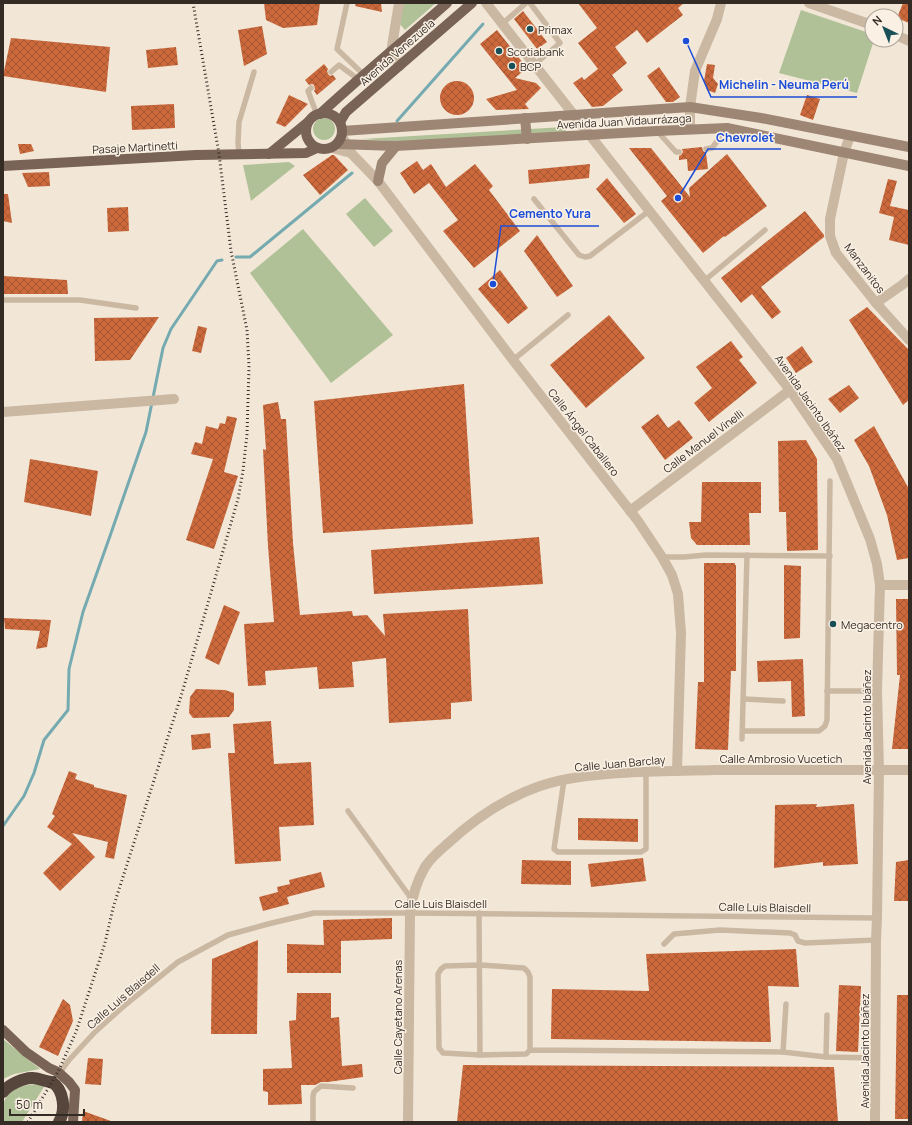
<svg xmlns="http://www.w3.org/2000/svg" width="912" height="1125" viewBox="0 0 912 1125" font-family="Manrope,sans-serif">
  <defs>
    <pattern id="building-cross-hatch" width="8" height="8" patternUnits="userSpaceOnUse"><rect width="8" height="8" fill="#cb693c"/><path d="M0 0l8 8M0 8l8-8" fill="none" stroke="#a65732"/></pattern>
  </defs>
  <rect width="100%" height="100%" fill="#f2e7d7"/>
  <g fill="#b0c197">
    <path d="M 403,3 L 436,3 L 405,30 L 399,23 Z"/>
    <path d="M 801,10 L 872,34 L 872,40 L 874,40 L 857,93 L 779,73 Z"/>
    <circle cx="324" cy="129" r="11"/>
    <path d="M 564,127 L 567,133 L 402,142 L 362,139 Z"/>
    <path d="M 289,162 L 295,166 L 251,201 L 243,165 Z"/>
    <path d="M 365,198 L 393,231 L 374,247 L 346,214 Z"/>
    <path d="M 303,229 L 393,335 L 331,383 L 250,273 Z"/>
    <path d="M 3,1039 L 40,1069 L 14,1074 L 3,1079 Z"/>
    <path d="M 37,1084 L 44,1087 L 22,1122 L 4,1122 C 4,1116 3,1108 4,1102 C 9,1088 25,1085 37,1084 Z"/>
  </g>
  <g fill="none" stroke-linecap="round" stroke-linejoin="round">
    <g stroke="#75aab0" stroke-width="3">
      <path d="M 397,121 L 483,24"/>
      <path d="M 236,257 L 250,257 L 352,173"/>
      <path d="M 3,826 L 24,796 L 34,773 L 44,740 L 68,710 L 69,669 L 83,612 L 110,536 L 146,432 L 163,348 L 171,329 L 217,261 L 222,260"/>
    </g>
  </g>
  <g fill="url(#building-cross-hatch)">
    <path d="M 264,3 L 320,3 L 317,25 L 283,28 L 266,20 Z"/>
    <path d="M 356,3 L 381,3 L 382,12 L 355,6 Z"/>
    <path d="M 578,3 L 684,3 L 678,8 L 683,15 L 647,43 L 637,30 L 615,47 L 627,63 L 612,75 L 623,90 L 603,106 L 592,107 L 573,83 L 582,77 L 584,80 L 598,69 L 578,43 L 597,28 Z"/>
    <path d="M 903,3 L 909,3 L 909,23 L 897,18 Z"/>
    <path d="M 523,11 L 547,42 L 537,49 L 514,19 Z"/>
    <path d="M 262,26 L 267,54 L 244,66 L 238,30 Z"/>
    <path d="M 497,30 L 527,68 L 515,78 L 536,83 L 541,88 L 525,104 L 529,109 L 496,110 L 486,99 L 517,90 L 480,44 Z"/>
    <path d="M 11,38 L 110,47 L 106,92 L 3,76 Z"/>
    <path d="M 176,47 L 178,65 L 148,68 L 146,50 Z"/>
    <path d="M 324,64 L 328,69 L 327,71 L 328,74 L 330,76 L 333,75 L 336,79 L 317,95 L 314,91 L 315,89 L 314,85 L 312,84 L 309,85 L 305,80 Z"/>
    <path d="M 707,64 L 715,65 L 713,78 L 718,84 L 715,93 L 707,90 L 704,81 Z"/>
    <path d="M 659,67 L 680,97 L 673,102 L 666,102 L 647,76 Z"/>
    <circle cx="457" cy="98" r="17"/>
    <path d="M 289,95 L 308,104 L 285,127 L 276,123 Z"/>
    <path d="M 807,95 L 820,99 L 813,120 L 800,115 Z"/>
    <path d="M 174,104 L 175,128 L 132,130 L 131,106 Z"/>
    <path d="M 18,144 L 31,144 L 34,151 L 20,154 Z"/>
    <path d="M 702,147 L 703,151 L 706,153 L 708,169 L 688,171 L 687,159 L 679,160 L 679,156 L 681,155 L 683,152 L 682,149 Z"/>
    <path d="M 629,148 L 651,148 L 690,197 L 689,188 L 727,154 L 767,206 L 725,237 L 724,236 L 703,253 L 661,201 L 667,196 Z"/>
    <path d="M 332,155 L 334,155 L 348,170 L 320,195 L 303,175 Z"/>
    <path d="M 417,161 L 423,170 L 431,164 L 446,187 L 475,164 L 493,186 L 489,190 L 520,231 L 474,268 L 443,231 L 458,220 L 429,183 L 414,194 L 400,173 Z"/>
    <path d="M 590,164 L 589,178 L 529,184 L 528,170 Z"/>
    <path d="M 49,172 L 50,186 L 28,187 L 22,173 Z"/>
    <path d="M 607,178 L 636,214 L 624,223 L 596,189 Z"/>
    <path d="M 888,179 L 897,181 L 890,206 L 909,210 L 909,245 L 889,240 L 894,217 L 879,213 Z"/>
    <path d="M 3,194 L 8,194 L 12,223 L 3,221 Z"/>
    <path d="M 128,207 L 129,231 L 108,232 L 107,208 Z"/>
    <path d="M 805,211 L 824,235 L 824,237 L 761,287 L 781,312 L 772,319 L 752,294 L 741,303 L 721,278 Z"/>
    <path d="M 537,235 L 573,286 L 557,297 L 524,251 Z"/>
    <path d="M 500,270 L 528,308 L 508,324 L 478,289 Z"/>
    <path d="M 3,276 L 67,280 L 68,294 L 3,294 Z"/>
    <path d="M 867,307 L 909,350 L 909,400 L 903,405 L 849,320 Z"/>
    <path d="M 609,315 L 645,358 L 586,408 L 550,365 Z"/>
    <path d="M 159,317 L 130,360 L 95,361 L 94,318 Z"/>
    <path d="M 198,326 L 207,328 L 201,353 L 192,351 Z"/>
    <path d="M 731,341 L 743,357 L 739,360 L 757,383 L 709,422 L 694,403 L 712,388 L 696,367 Z"/>
    <path d="M 802,346 L 813,362 L 796,373 L 786,358 Z"/>
    <path d="M 464,384 L 473,524 L 323,533 L 314,401 Z"/>
    <path d="M 849,385 L 859,398 L 840,413 L 828,399 Z"/>
    <path d="M 278,402 L 281,419 L 286,419 L 293,543 L 300,615 L 352,611 L 353,616 L 367,615 L 385,636 L 383,614 L 468,609 L 472,701 L 451,703 L 451,719 L 389,723 L 386,658 L 352,662 L 354,687 L 319,689 L 317,667 L 265,671 L 266,685 L 248,686 L 244,624 L 274,622 L 268,546 L 263,449 L 266,450 L 263,405 Z"/>
    <path d="M 658,414 L 668,428 L 679,420 L 693,438 L 665,460 L 641,427 Z"/>
    <path d="M 227,416 L 237,418 L 224,472 L 238,476 L 214,549 L 186,540 L 213,459 L 191,454 L 195,442 L 202,444 L 206,426 L 218,429 L 220,423 L 225,424 Z"/>
    <path d="M 874,426 L 909,489 L 909,558 L 897,560 L 887,515 L 869,466 L 854,440 Z"/>
    <path d="M 806,440 L 817,459 L 818,550 L 787,551 L 786,512 L 779,512 L 778,441 Z"/>
    <path d="M 30,459 L 98,471 L 91,516 L 24,502 Z"/>
    <path d="M 702,482 L 761,482 L 761,513 L 749,513 L 750,545 L 697,545 L 691,538 L 689,522 L 701,522 Z"/>
    <path d="M 539,537 L 543,584 L 374,594 L 371,550 Z"/>
    <path d="M 704,563 L 735,563 L 735,565 L 736,565 L 736,671 L 731,671 L 728,750 L 695,749 L 698,682 L 704,682 Z"/>
    <path d="M 784,565 L 801,566 L 800,638 L 784,639 Z"/>
    <path d="M 896,599 L 909,599 L 909,749 L 892,749 L 900,675 L 897,675 Z"/>
    <path d="M 224,605 L 240,612 L 219,665 L 205,658 Z"/>
    <path d="M 4,618 L 51,620 L 47,647 L 36,649 L 40,631 L 5,629 Z"/>
    <path d="M 803,659 L 805,716 L 792,717 L 791,681 L 758,682 L 757,661 Z"/>
    <path d="M 196,689 L 225,690 L 234,693 L 234,710 L 229,717 L 193,718 L 189,713 L 190,697 Z"/>
    <path d="M 271,721 L 274,764 L 311,762 L 314,825 L 279,827 L 281,861 L 235,864 L 228,753 L 235,753 L 233,724 Z"/>
    <path d="M 210,733 L 211,748 L 192,750 L 191,735 Z"/>
    <path d="M 69,771 L 77,774 L 75,779 L 94,785 L 94,787 L 127,795 L 114,859 L 105,857 L 108,842 L 72,833 L 95,857 L 60,891 L 43,873 L 72,844 L 47,827 L 55,816 L 52,814 Z"/>
    <path d="M 817,804 L 816,807 L 854,804 L 858,864 L 823,866 L 823,862 L 774,868 L 775,805 Z"/>
    <path d="M 578,818 L 638,819 L 638,842 L 578,840 Z"/>
    <path d="M 643,858 L 646,881 L 591,887 L 588,864 Z"/>
    <path d="M 522,860 L 571,861 L 571,885 L 521,884 Z"/>
    <path d="M 909,860 L 909,901 L 894,901 L 896,862 Z"/>
    <path d="M 321,872 L 325,887 L 287,897 L 289,904 L 263,911 L 259,897 L 278,892 L 277,887 L 290,884 L 289,880 Z"/>
    <path d="M 392,918 L 392,939 L 341,941 L 341,973 L 287,973 L 287,944 L 324,945 L 323,920 Z"/>
    <path d="M 258,940 L 257,1034 L 211,1034 L 212,959 Z"/>
    <path d="M 796,949 L 799,987 L 768,986 L 771,1042 L 551,1039 L 552,989 L 649,991 L 646,954 Z"/>
    <path d="M 839,985 L 861,986 L 858,1052 L 836,1051 Z"/>
    <path d="M 297,993 L 331,993 L 331,1018 L 339,1017 L 342,1066 L 362,1064 L 363,1077 L 328,1082 L 321,1082 L 315,1085 L 301,1085 L 302,1104 L 268,1105 L 268,1092 L 263,1091 L 263,1069 L 292,1068 L 289,1021 L 296,1020 Z"/>
    <path d="M 897,995 L 909,995 L 909,1119 L 895,1119 Z"/>
    <path d="M 63,999 L 70,1005 L 73,1021 L 58,1056 L 39,1047 Z"/>
    <path d="M 88,1058 L 103,1059 L 101,1085 L 85,1084 Z"/>
    <path d="M 463,1065 L 834,1067 L 838,1122 L 457,1122 Z"/>
    <path d="M 83,1111 L 111,1121 L 111,1122 L 82,1122 Z"/>
  </g>
  <g fill="none" stroke-linecap="round" stroke-linejoin="round">
    <g stroke="#cab8a3" stroke-width="5.5">
      <path d="M 347,3 L 337,49 L 363,74"/>
      <path d="M 530,3 L 560,43 L 534,65"/>
      <path d="M 502,24 L 526,3"/>
      <path d="M 331,72 L 339,65 L 358,79"/>
      <path d="M 311,88 L 308,91 L 317,115"/>
      <path d="M 657,131 L 676,152 L 679,152"/>
      <path d="M 706,149 L 712,148 L 727,128"/>
      <path d="M 239,154 L 238,143 L 239,122 L 254,72"/>
      <path d="M 534,199 L 579,255 L 585,257 L 590,256 L 649,211"/>
      <path d="M 704,281 L 765,230"/>
      <path d="M 3,300 L 80,300 L 136,308"/>
      <path d="M 513,360 L 568,315"/>
      <path d="M 662,557 L 684,557 L 706,555 L 830,556"/>
      <path d="M 827,691 L 877,691"/>
      <path d="M 744,699 L 783,701"/>
      <path d="M 743,731 L 819,731 L 825,726 L 827,720 L 830,481"/>
      <path d="M 742,739 L 747,555"/>
      <path d="M 564,780 L 554,849 L 558,852 L 641,852 L 646,849 L 646,772"/>
      <path d="M 348,811 L 413,901"/>
      <path d="M 479,913 L 480,1055"/>
      <path d="M 664,944 L 674,934 L 720,930 L 790,933 L 795,935 L 798,941 L 805,943 L 876,940"/>
      <path d="M 786,1004 L 783,1052 L 826,1057 L 876,1058"/>
      <path d="M 530,1050 L 530,977 L 528,972 L 524,968 L 480,965 L 445,966 L 441,969 L 438,974 L 439,1048 L 443,1053 L 480,1055 L 526,1054 L 530,1050 L 783,1052"/>
      <path d="M 826,1057 L 827,1015"/>
      <path d="M 59,1074 L 69,1060 L 95,1032 L 125,1005 L 178,962 L 228,935 L 268,924 L 314,913 L 410,913 L 877,918"/>
      <path d="M 313,1122 L 313,1096 L 314,1092 L 321,1086 L 353,1088"/>
    </g>
    <g stroke="#cab8a3" stroke-width="10">
      <path d="M 399,3 L 391,52 L 400,66"/>
      <path d="M 486,3 L 790,390 L 837,459 L 870,539 L 877,564 L 880,585 L 877,691 L 879,770 L 877,918 L 876,940 L 875,1122"/>
      <path d="M 809,3 L 872,25"/>
      <path d="M 896,35 L 909,41"/>
      <path d="M 690,129 L 690,107 L 695,71 L 717,19 L 721,3"/>
      <path d="M 342,136 L 351,153 L 378,181 L 513,360 L 638,521 L 662,557 L 672,575 L 678,594 L 681,633 L 677,771"/>
      <path d="M 850,136 L 844,153 L 830,219 L 830,236 L 836,253 L 876,303 L 909,340"/>
      <path d="M 332,148 L 351,153"/>
      <path d="M 876,303 L 902,285 L 909,279"/>
      <path d="M 3,412 L 174,399"/>
      <path d="M 630,511 L 790,390"/>
      <path d="M 880,585 L 909,585"/>
      <path d="M 408,1122 L 410,913 C 412,897 417,881 425,867 C 430,859 439,851 446,845 C 473,820 505,798 540,786 C 566,777 594,775 621,773 C 652,771 684,771 715,770 C 780,770 844,770 909,770"/>
    </g>
    <g stroke="#9e8675" stroke-width="10">
      <path d="M 525,118 L 527,139"/>
      <path d="M 342,131 L 690,107 L 761,118 L 909,147"/>
      <path d="M 338,144 L 396,146 L 657,131 L 727,128 L 909,166"/>
      <path d="M 378,181 L 382,163 L 396,146"/>
    </g>
    <g stroke="#786356" stroke-width="10">
      <circle cx="324" cy="131" r="18"/>
      <path d="M 320,114 C 361,76 405,40 447,3"/>
      <path d="M 340,122 L 346,112 L 472,3"/>
      <path d="M 269,154 L 308,122"/>
      <path d="M 3,166 L 196,155 L 306,153 L 317,148"/>
      <path d="M 3,1030 L 26,1052 L 49,1068 L 58,1072 L 69,1082 L 75,1090 L 73,1122"/>
    </g>
    <path stroke="#56463c" stroke-width="12" d="M 3,1092 C 8,1085 25,1077 33,1078 C 37,1078 42,1080 46,1081 C 46,1081 51,1082 52,1082 C 64,1090 66,1110 59,1122"/>
    <path stroke="#352b25" stroke-width="3" stroke-dasharray="1 3" stroke-linecap="butt" d="M 28,1122 L 58,1072 L 76,1032 L 105,943 L 113,908 L 182,693 L 238,499 L 243,471 L 247,434 L 249,366 L 247,330 L 231,251 L 219,154 L 193,3"/>
  </g>
  <g fill="#195058" stroke="#faf1e4" stroke-width="1.5">
    <circle cx="530" cy="29" r="4"/>
    <circle cx="499" cy="51" r="4"/>
    <circle cx="512" cy="66" r="4"/>
    <circle cx="833" cy="624" r="4"/>
  </g>
  <g text-anchor="middle" dominant-baseline="central" stroke-width="3" stroke-linejoin="round" paint-order="stroke">
    <g font-size="11" fill="#352b25" stroke="#faf1e4" text-anchor="start">
      <text x="538" y="29">Primax</text>
      <text x="507" y="51">Scotiabank</text>
      <text x="520" y="66">BCP</text>
      <text x="841" y="624">Megacentro</text>
    </g>
    <g font-size="11" fill="#352b25" stroke="#faf1e4">
      <text transform="translate(397 52) rotate(-41)">Avenida Venezuela</text>
      <text transform="translate(624 121) rotate(-3)">Avenida Juan Vidaurrázaga</text>
      <text transform="translate(135 147) rotate(-3)">Pasaje Martinetti</text>
      <text transform="translate(865 268) rotate(53)">Manzanitos</text>
      <text transform="translate(811 403) rotate(55)">Avenida Jacinto Ibáñez</text>
      <text transform="translate(584 432) rotate(52)">Calle Ángel Caballero</text>
      <text transform="translate(703 441) rotate(-37)">Calle Manuel Vinelli</text>
      <text transform="translate(866 727) rotate(-90)">Avenida Jacinto Ibáñez</text>
      <text x="781" y="758">Calle Ambrosio Vucetich</text>
      <text transform="translate(620 763) rotate(-5)">Calle Juan Barclay</text>
      <text x="441" y="903">Calle Luis Blaisdell</text>
      <text transform="translate(765 907) rotate(1)">Calle Luis Blaisdell</text>
      <text transform="translate(123 996) rotate(-41)">Calle Luis Blaisdell</text>
      <text transform="translate(397 1017) rotate(-90)">Calle Cayetano Arenas</text>
      <text transform="translate(864 1051) rotate(-90)">Avenida Jacinto Ibáñez</text>
    </g>
  </g>
  <path fill="none" stroke="#1d4ed8" stroke-width="1.5" d="M686 41L711 97H857M678 198L708 149H781M493 284L501 226H599"/>
  <g fill="#1d4ed8" stroke="#faf1e4" stroke-width="1.5">
    <circle cx="686" cy="41" r="4"/>
    <circle cx="678" cy="198" r="4"/>
    <circle cx="493" cy="284" r="4"/>
  </g>
  <g font-size="12" text-anchor="middle" font-weight="bold" fill="#1d4ed8" stroke="#faf1e4" stroke-width="3" stroke-linejoin="round" paint-order="stroke">
    <text x="784" y="89">Michelin - Neuma Perú</text>
    <text x="745" y="142">Chevrolet</text>
    <text x="550" y="218">Cemento Yura</text>
  </g>
  <rect width="912" height="1125" fill="none" stroke="#352b25" stroke-width="8"/>
  <g transform="translate(884 28) rotate(317)"><circle r="19" fill="#faf1e4" stroke="#aba298"/>
  <path d="M0-3L7 15L0 10L-7 15Z" fill="#195058"/>
  <text y="-6" font-size="11" font-weight="bold" text-anchor="middle" fill="#352b25">N</text>
  </g>
  <path d="M10 1109v6h74v-6" fill="none" stroke="#352b25" stroke-width="2"/>
  <text x="16" y="1109" font-size="12" fill="#352b25" stroke="#faf1e4" stroke-width="3" paint-order="stroke">50 m</text>
</svg>
